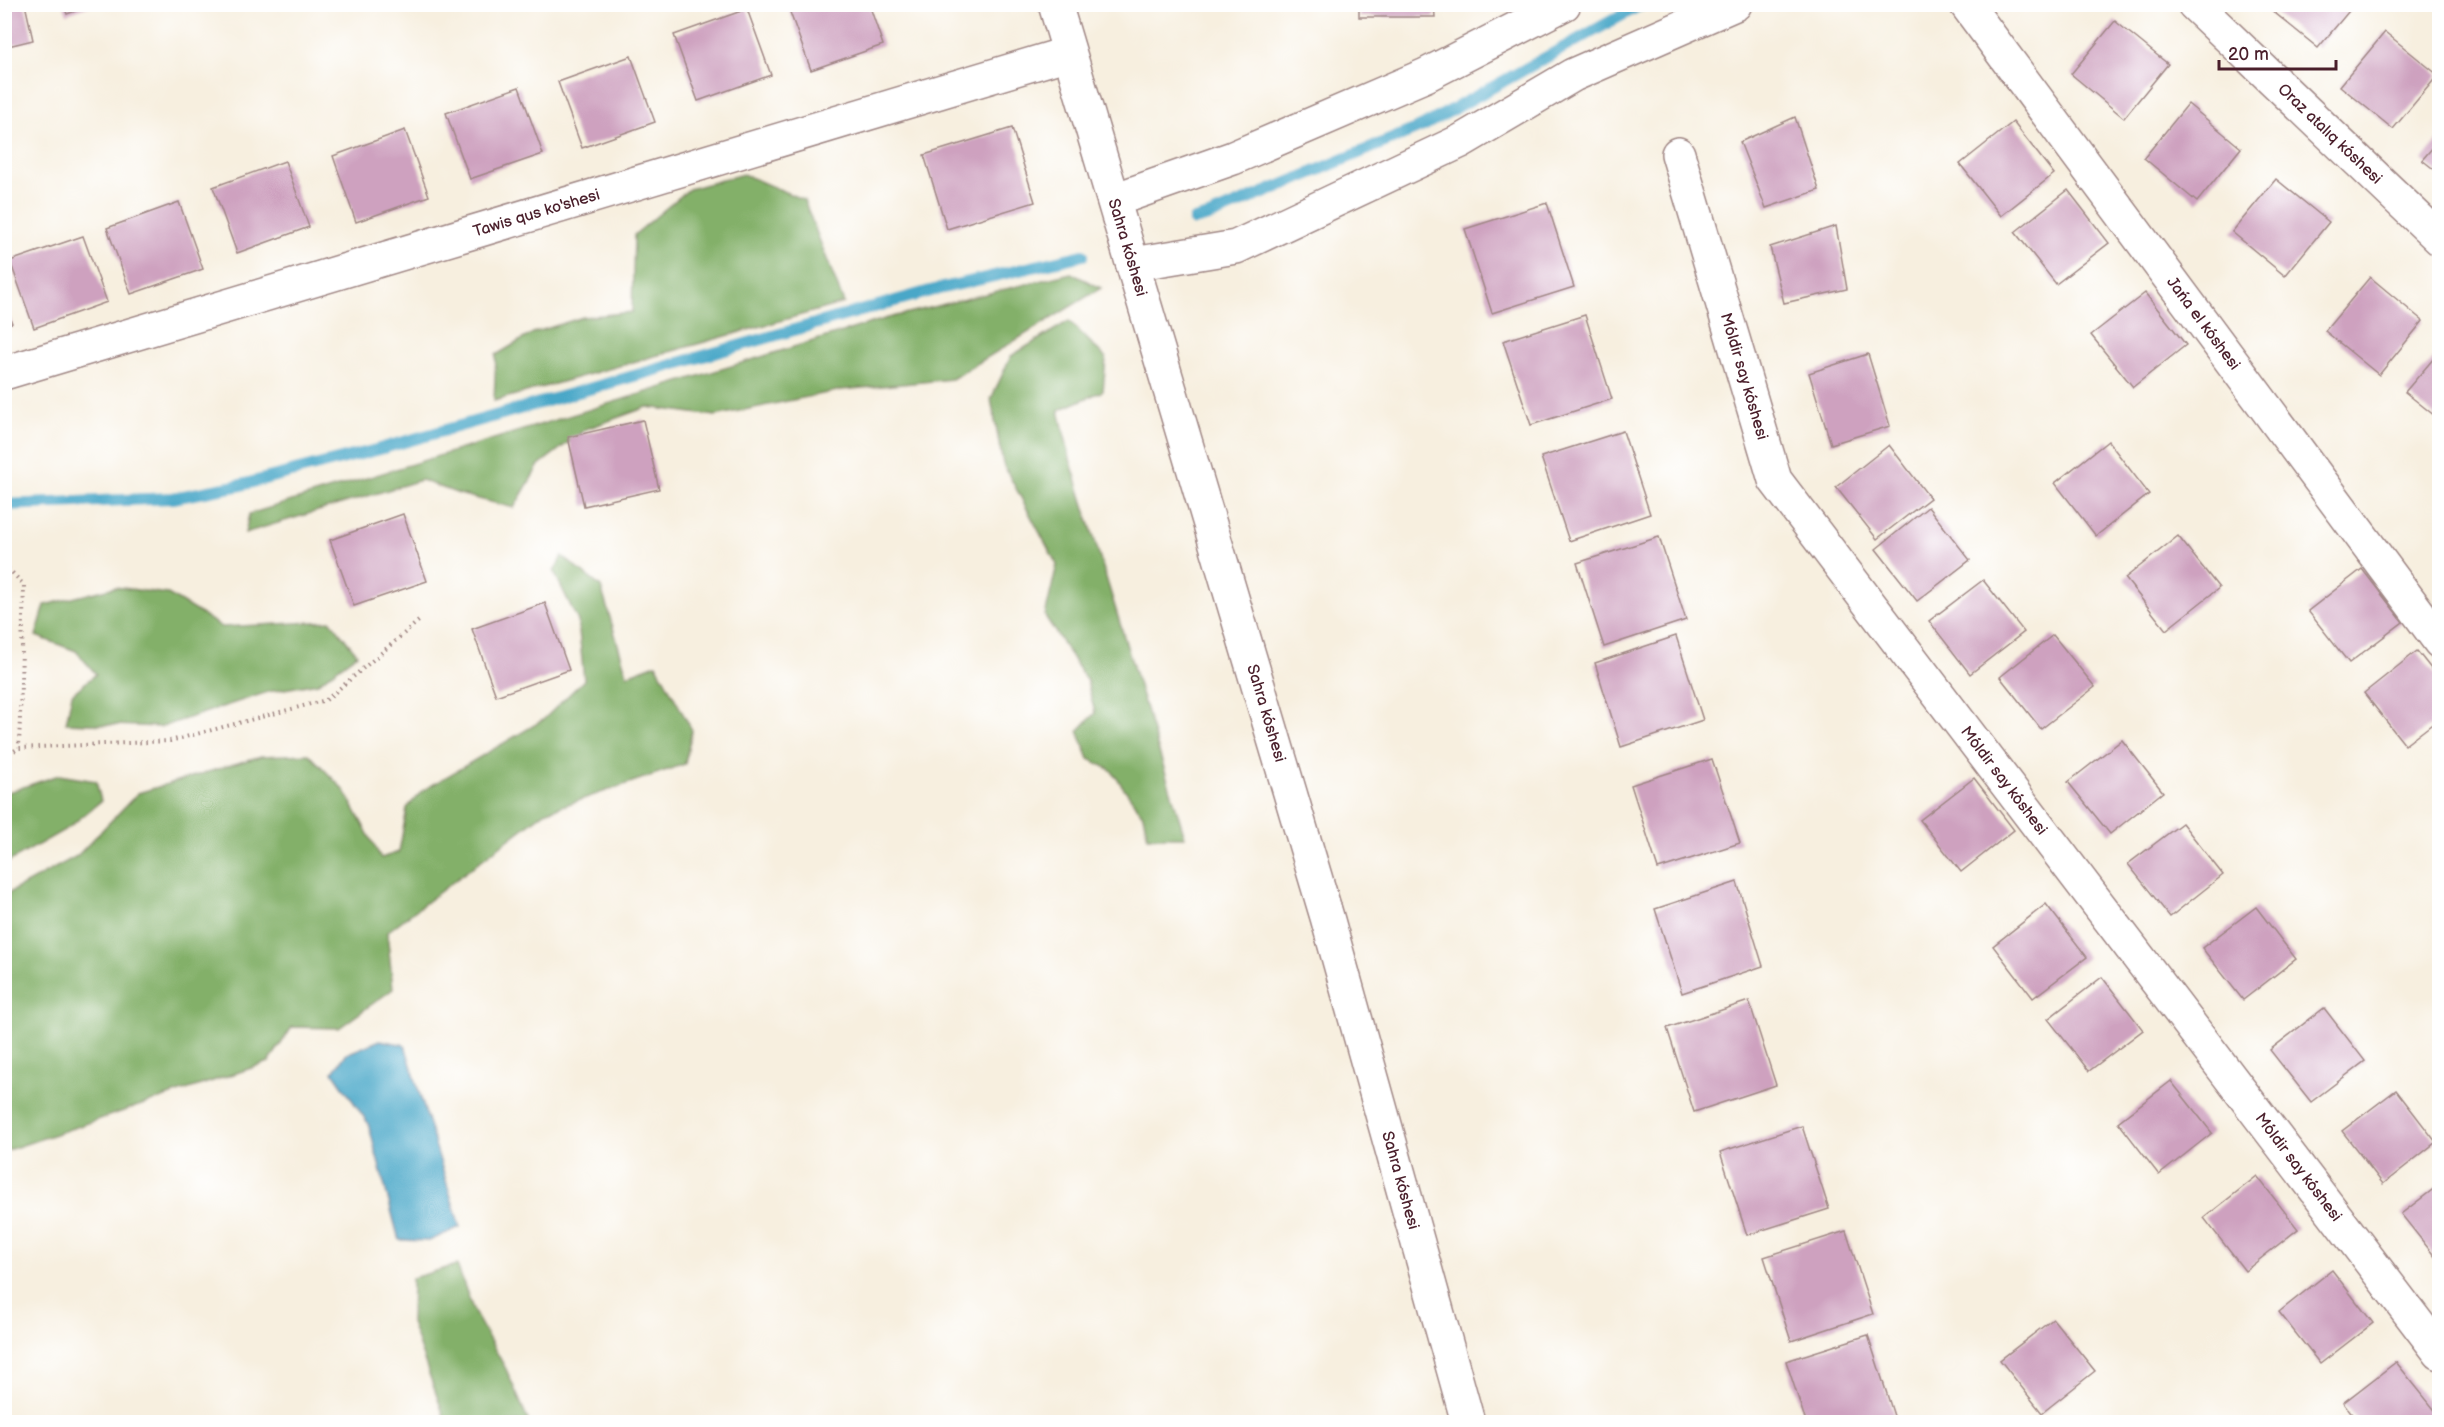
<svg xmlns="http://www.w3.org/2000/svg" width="2444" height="1427" viewBox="0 0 2444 1427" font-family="'Balsamiq Sans',sans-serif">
  <rect width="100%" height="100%" fill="#fff"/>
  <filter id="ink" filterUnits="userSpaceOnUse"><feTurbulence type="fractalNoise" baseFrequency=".0167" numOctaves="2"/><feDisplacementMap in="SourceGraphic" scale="12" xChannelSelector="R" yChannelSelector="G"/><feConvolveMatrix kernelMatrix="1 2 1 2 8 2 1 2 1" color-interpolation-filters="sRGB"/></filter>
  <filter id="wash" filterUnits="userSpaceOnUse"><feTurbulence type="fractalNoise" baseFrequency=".008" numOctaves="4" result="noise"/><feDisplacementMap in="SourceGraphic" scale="24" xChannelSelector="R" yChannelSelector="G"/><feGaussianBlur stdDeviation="1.35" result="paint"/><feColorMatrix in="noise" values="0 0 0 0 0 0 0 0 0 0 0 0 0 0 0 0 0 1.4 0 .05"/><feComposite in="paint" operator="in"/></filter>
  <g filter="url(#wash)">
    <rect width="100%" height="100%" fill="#f7efdf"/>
    <g fill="#83b069" stroke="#66684a" stroke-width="1.5">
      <path d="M 743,174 L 804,200 L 844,303 L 494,401 L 496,355 L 533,333 L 583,317 L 632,312 L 634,235 L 689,189 Z"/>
      <path d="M 1071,273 L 1101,288 L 952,379 L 842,390 L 715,416 L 647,407 L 586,429 L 539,465 L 514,508 L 459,494 L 421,480 L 245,533 L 249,514 L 888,318 Z"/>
      <path d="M 1069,321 L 1106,358 L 1103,391 L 1059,410 L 1070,459 L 1185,837 L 1148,837 L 1143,815 L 1111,770 L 1089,759 L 1078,731 L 1095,713 L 1087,681 L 1045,616 L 1057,565 L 1003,464 L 991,399 L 1011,356 Z"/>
      <path d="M 562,556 L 601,587 L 627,675 L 656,664 L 692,730 L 685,764 L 545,812 L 387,932 L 393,989 L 339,1028 L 292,1027 L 269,1062 L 5,1151 L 5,895 L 77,856 L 138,793 L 261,756 L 309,754 L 344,790 L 381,858 L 399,852 L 407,808 L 422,791 L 543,720 L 584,680 L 578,621 L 554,572 Z"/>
      <path d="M 115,587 L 168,594 L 222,627 L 331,621 L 357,654 L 318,683 L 268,692 L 161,727 L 66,723 L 72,694 L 96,674 L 76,651 L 36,636 L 45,605 Z"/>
      <path d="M 59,775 L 96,781 L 101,801 L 68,828 L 5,864 L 5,793 Z"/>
      <path d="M 457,1265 L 474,1312 L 506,1369 L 529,1422 L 446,1422 L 411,1323 L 412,1278 Z"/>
    </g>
    <path fill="#49a7c8" stroke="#4a637a" stroke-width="1.5" d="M 380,1040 L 405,1045 L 460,1227 L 429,1241 L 399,1240 L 368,1123 L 333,1072 L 346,1054 Z"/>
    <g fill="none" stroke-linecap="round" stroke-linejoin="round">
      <g stroke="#49a7c8" stroke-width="12">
        <path d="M 1194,220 L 1209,216 L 1423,126 L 1642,4"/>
        <path d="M 4,505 L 173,498 L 241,485 L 376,450 L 930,291 L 1083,255"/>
      </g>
    </g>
    <g id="blocks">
      <g fill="#cea1bf">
        <path d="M 4,4 L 25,4 L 33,40 L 4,47 Z"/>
        <path d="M 63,4 L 92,4 L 92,5 L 67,14 Z"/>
        <path d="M 787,4 L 869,4 L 883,45 L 811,70 Z"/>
        <path d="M 1359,4 L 1434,4 L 1435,17 L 1359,17 Z"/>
        <path d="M 2265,5 L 2354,5 L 2318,48 Z"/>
        <path d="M 747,9 L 771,75 L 698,101 L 674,35 Z"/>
        <path d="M 2115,21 L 2168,64 L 2124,118 L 2071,74 Z"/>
        <path d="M 2385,32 L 2438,75 L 2393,129 L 2340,86 Z"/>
        <path d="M 631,56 L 655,122 L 582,148 L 558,82 Z"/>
        <path d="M 519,87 L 543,154 L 470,179 L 446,113 Z"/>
        <path d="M 2188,104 L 2241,148 L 2197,202 L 2144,158 Z"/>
        <path d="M 1795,117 L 1819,190 L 1766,208 L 1740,142 Z"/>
        <path d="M 2013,122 L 2054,174 L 2001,216 L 1960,164 Z"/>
        <path d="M 1012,128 L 1035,202 L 947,229 L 924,155 Z"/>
        <path d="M 405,130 L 429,196 L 356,222 L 333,156 Z"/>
        <path d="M 2440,139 L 2440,174 L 2422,160 Z"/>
        <path d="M 285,161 L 309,227 L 237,253 L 213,187 Z"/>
        <path d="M 2276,179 L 2329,222 L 2285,276 L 2232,232 Z"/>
        <path d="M 2068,190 L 2109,243 L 2056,284 L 2015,232 Z"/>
        <path d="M 179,202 L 203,269 L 131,294 L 107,228 Z"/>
        <path d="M 1547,203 L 1574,287 L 1492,313 L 1465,229 Z"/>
        <path d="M 1836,226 L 1847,289 L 1784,303 L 1770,247 Z"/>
        <path d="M 83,236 L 107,302 L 34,328 L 10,261 Z"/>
        <path d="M 2370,277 L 2423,321 L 2379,375 L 2325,331 Z"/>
        <path d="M 2145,293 L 2186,345 L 2133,387 L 2091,335 Z"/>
        <path d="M 4,304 L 12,323 L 4,325 Z"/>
        <path d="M 1585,315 L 1612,399 L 1531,425 L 1503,341 Z"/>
        <path d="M 2440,351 L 2440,420 L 2405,392 Z"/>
        <path d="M 1868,354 L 1890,426 L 1831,444 L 1809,373 Z"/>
        <path d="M 643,420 L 659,489 L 584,506 L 568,437 Z"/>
        <path d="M 1623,431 L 1650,514 L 1569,541 L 1541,457 Z"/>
        <path d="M 2108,441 L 2149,494 L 2096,536 L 2055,483 Z"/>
        <path d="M 1889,445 L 1930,498 L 1877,539 L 1836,487 Z"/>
        <path d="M 1928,507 L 1970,560 L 1917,601 L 1876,549 Z"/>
        <path d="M 403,514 L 427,581 L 354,606 L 330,540 Z"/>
        <path d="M 2178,536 L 2219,588 L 2166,630 L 2125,578 Z"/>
        <path d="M 1659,537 L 1686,620 L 1604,647 L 1577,563 Z"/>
        <path d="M 2362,569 L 2403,622 L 2349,663 L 2308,611 Z"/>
        <path d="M 1983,580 L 2024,632 L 1970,674 L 1929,621 Z"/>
        <path d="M 545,603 L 569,670 L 496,696 L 472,629 Z"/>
        <path d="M 2053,635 L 2095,687 L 2041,729 L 2000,677 Z"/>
        <path d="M 1676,636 L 1703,720 L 1621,747 L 1595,663 Z"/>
        <path d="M 2417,651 L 2440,680 L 2440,718 L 2405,745 L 2364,693 Z"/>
        <path d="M 2122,740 L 2163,792 L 2110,834 L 2068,782 Z"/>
        <path d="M 1712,759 L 1740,843 L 1658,869 L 1631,785 Z"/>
        <path d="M 1974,778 L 2014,830 L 1961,872 L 1920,820 Z"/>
        <path d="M 2182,823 L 2223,875 L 2170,917 L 2128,864 Z"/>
        <path d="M 1737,882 L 1763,966 L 1682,993 L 1655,909 Z"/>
        <path d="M 2046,904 L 2087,957 L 2033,998 L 1993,946 Z"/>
        <path d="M 2256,907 L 2296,959 L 2243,1000 L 2202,948 Z"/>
        <path d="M 2102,977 L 2143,1030 L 2089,1071 L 2048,1019 Z"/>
        <path d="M 1749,1001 L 1776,1085 L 1694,1112 L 1667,1028 Z"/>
        <path d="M 2324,1008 L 2365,1061 L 2311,1102 L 2270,1050 Z"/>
        <path d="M 2171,1081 L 2212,1133 L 2159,1175 L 2118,1122 Z"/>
        <path d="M 2396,1090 L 2436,1142 L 2383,1184 L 2342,1131 Z"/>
        <path d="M 1802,1126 L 1829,1209 L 1747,1235 L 1720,1152 Z"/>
        <path d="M 2257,1176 L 2298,1229 L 2245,1271 L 2204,1218 Z"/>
        <path d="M 2440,1184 L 2440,1263 L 2401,1214 Z"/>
        <path d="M 1846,1231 L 1873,1314 L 1791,1341 L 1764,1257 Z"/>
        <path d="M 2332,1270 L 2373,1323 L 2320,1364 L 2279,1312 Z"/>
        <path d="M 2053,1319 L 2095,1371 L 2042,1413 L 2000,1360 Z"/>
        <path d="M 1868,1335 L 1895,1419 L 1883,1422 L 1806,1422 L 1786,1361 Z"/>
        <path d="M 2396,1362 L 2438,1414 L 2427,1422 L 2358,1422 L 2343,1403 Z"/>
      </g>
    </g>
  </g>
  <g filter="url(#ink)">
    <use href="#blocks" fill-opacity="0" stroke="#a08785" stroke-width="1.5"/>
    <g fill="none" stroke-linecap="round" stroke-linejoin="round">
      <defs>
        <g id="minor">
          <path id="s1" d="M 1055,4 L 1327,917 L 1468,1422"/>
          <path id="s2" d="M 1966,4 L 2440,642"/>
          <path id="s3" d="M 2194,4 L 2440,239"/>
          <path id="s4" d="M 1678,154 L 1775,480 L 2440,1353"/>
          <path d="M 1114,200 L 1233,158 L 1426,75 L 1564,4"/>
          <path d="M 1133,264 L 1236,247 L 1461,141 L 1573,75 L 1735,4"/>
          <path id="s5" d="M 4,373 L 1069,53"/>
        </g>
      </defs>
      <use href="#minor" stroke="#a08785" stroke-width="36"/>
      <g stroke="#a08785" stroke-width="4" stroke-dasharray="1.5 4.5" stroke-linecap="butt">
        <path d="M 4,564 L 24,585 L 19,748"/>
        <path d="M 4,757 L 19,748 L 170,741 L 326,700 L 421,619"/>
      </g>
      <use href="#minor" stroke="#fff" stroke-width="33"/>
    </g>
  </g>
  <g text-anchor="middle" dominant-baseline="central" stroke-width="6" stroke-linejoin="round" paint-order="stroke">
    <g font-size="16" fill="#4a1f2b" stroke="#fff">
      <text stroke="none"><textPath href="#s3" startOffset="188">Oraz atalıq kóshesi</textPath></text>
      <text stroke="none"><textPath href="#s5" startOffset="556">Tawis qus ko'shesi</textPath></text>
      <text stroke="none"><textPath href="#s1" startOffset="254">Sahra kóshesi</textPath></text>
      <text stroke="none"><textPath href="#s2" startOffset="398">Jańa el kóshesi</textPath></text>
      <text stroke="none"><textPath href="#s4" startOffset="232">Móldir say kóshesi</textPath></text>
      <text stroke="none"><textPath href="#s1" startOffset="740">Sahra kóshesi</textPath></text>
      <text stroke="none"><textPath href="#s4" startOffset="718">Móldir say kóshesi</textPath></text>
      <text stroke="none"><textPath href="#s4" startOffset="1204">Móldir say kóshesi</textPath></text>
      <text stroke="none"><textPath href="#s1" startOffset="1226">Sahra kóshesi</textPath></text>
    </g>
  </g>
  <rect width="2444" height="1427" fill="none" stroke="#fff" stroke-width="24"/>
  <path d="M2219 60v9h117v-9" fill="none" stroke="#4a1f2b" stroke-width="3"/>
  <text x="2228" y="60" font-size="18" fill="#4a1f2b" stroke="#ffffff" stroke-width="4.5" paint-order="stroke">20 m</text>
</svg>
